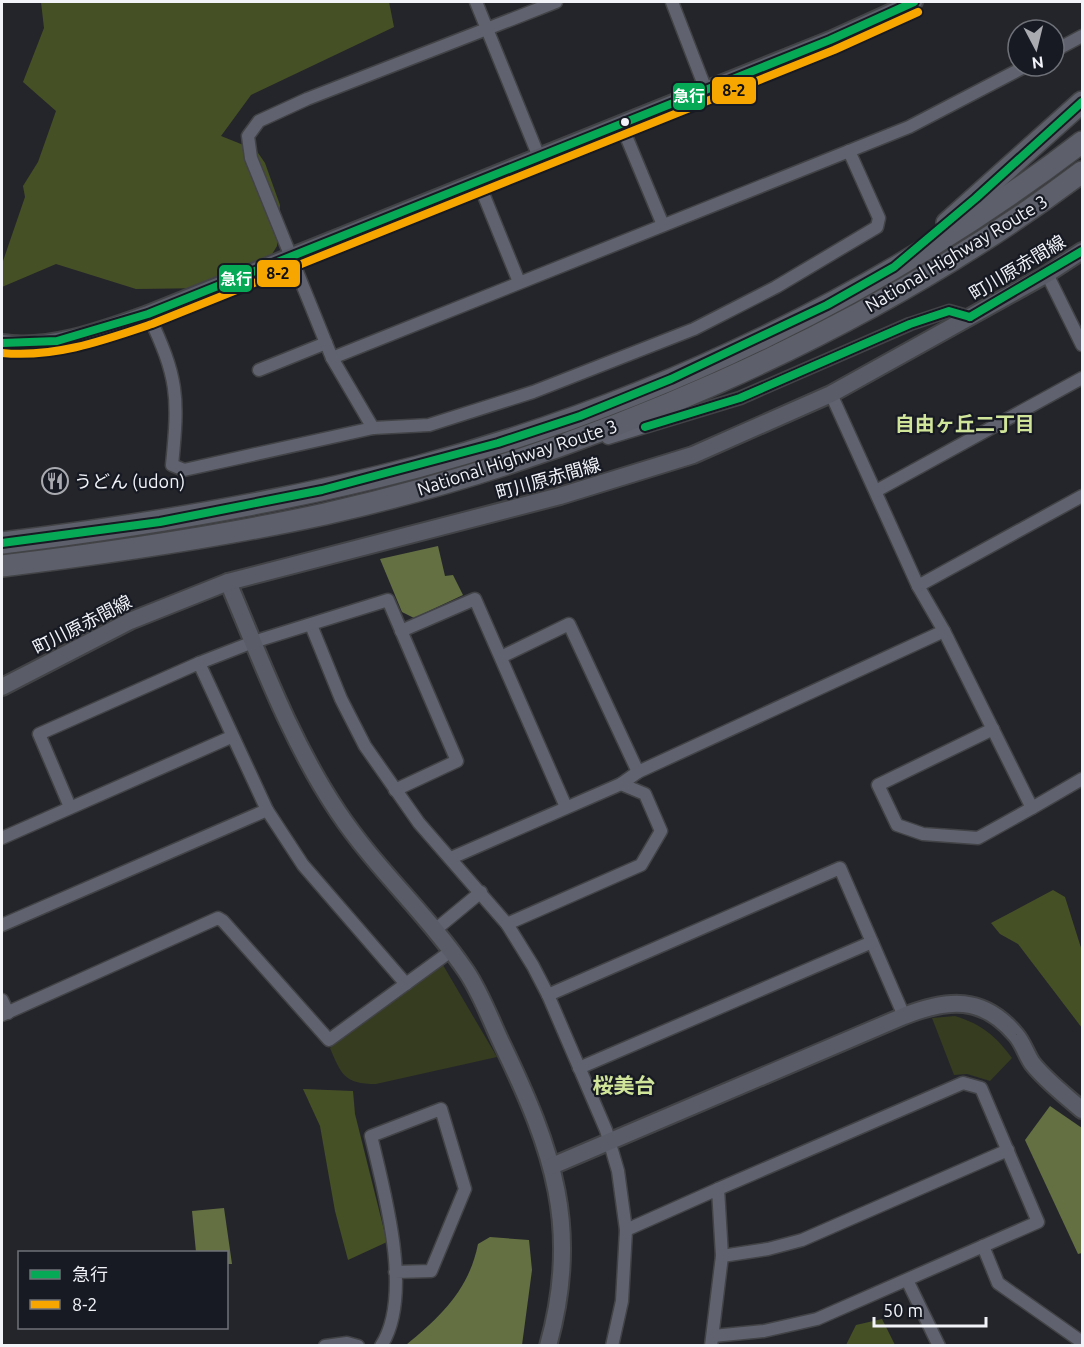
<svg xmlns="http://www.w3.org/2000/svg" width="1084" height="1347" viewBox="0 0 1084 1347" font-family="Ubuntu,'Noto Sans JP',sans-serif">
  <rect width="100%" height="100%" fill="#24252a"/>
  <g fill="#353c20">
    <path d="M 443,965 L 497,1057 L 376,1084 C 344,1084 341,1074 330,1048 Z"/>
    <path d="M 955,1016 C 981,1024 996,1036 1012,1058 L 990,1081 L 967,1074 L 954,1075 L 932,1018 Z"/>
  </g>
  <g fill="#465025">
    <path d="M 41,2 L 389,2 L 394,27 L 251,95 L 221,136 L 256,150 L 265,163 L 280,205 L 277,246 L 266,264 L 209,288 L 136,289 L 56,264 L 2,287 L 2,264 L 25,197 L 23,186 L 38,162 L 56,111 L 23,82 L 44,28 Z"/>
    <path d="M 1053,890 L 1065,897 L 1082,951 L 1082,1028 L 1018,944 L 1000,934 L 991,923 Z"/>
    <path d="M 303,1089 L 353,1091 L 355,1114 L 387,1242 L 348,1260 L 335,1211 L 320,1126 Z"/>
    <path d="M 882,1319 L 895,1345 L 846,1345 L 856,1325 Z"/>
  </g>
  <g fill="#647042">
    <path d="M 438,546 L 445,576 L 453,575 L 463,595 L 414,618 L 402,612 L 380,559 Z"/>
    <path d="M 1050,1106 L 1082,1128 L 1082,1253 L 1078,1254 L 1025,1140 Z"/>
    <path d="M 224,1208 L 232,1264 L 227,1264 L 226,1252 L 196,1252 L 192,1211 Z"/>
    <path d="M 490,1237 L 529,1240 L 532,1270 L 522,1345 L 406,1345 C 440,1317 469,1290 478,1244 Z"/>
  </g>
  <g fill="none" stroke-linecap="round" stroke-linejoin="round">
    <defs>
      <g id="street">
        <path d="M 476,2 L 539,157"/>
        <path d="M 672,2 L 706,90"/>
        <path d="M 1054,51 L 1082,36"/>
        <path d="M 621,124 L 663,225"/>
        <path d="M 478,181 L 519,282"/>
        <path d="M 1047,274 L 1082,345"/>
        <path d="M 148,314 C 178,378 179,395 172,465 L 184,470 L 373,428 L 429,425 L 533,392 L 694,329 L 776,287 L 877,227 L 879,218 L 849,151"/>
        <path d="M 332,358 L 909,127 L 1026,66"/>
        <path d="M 259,370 L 326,343"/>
        <path d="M 831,394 L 918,586 L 944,631 L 1032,808 L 1082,779"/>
        <path d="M 373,428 L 332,358 L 251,158 L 248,136 L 259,121 L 307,99 L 556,2"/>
        <path d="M 608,438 L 740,398 L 910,324 L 949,311 L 970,317"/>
        <path d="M 876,491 L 1082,378"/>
        <path d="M 918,586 L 1082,496"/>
        <path d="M 311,625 L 341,699 L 365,746 L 419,823 L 507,924 L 533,966 L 548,995 L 606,1130 L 618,1171 L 626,1230 L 622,1301 L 612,1346"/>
        <path d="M 401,631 L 475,599 L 566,807"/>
        <path d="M 501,657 L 569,624 L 638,772"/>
        <path d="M 199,663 L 253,642 L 388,600 L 457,761 L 395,790"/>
        <path d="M 993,729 L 878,785 L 897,825 L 923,834 L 978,838 L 1032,808"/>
        <path d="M 621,784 L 638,772 L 944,631"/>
        <path d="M 70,807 L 39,734 L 199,663 L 267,810 L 303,865 L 406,984"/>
        <path d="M 2,838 L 231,737"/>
        <path d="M 451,858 L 621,784 L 645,794 L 661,831 L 641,865 L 507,924"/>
        <path d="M 2,925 L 267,810"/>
        <path d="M 435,930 L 481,892"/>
        <path d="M 548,995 L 840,868 L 904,1016"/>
        <path d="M 2,1000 L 8,1013"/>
        <path d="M 2,1015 L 218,918 L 223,921 L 329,1040 L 451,951"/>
        <path d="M 579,1068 L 872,942"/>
        <path d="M 626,1230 L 718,1189 L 722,1256 L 711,1346"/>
        <path d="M 983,1246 L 998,1283 L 1082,1342"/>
        <path d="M 722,1256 L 768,1249 L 802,1240 L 1008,1150"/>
        <path d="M 907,1280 L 939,1346"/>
        <path d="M 713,1336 L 764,1331 L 817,1319 L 1038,1222 L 981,1088 L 963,1083 L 718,1189"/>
        <path d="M 325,1346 L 347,1343 L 358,1346"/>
        <path d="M 381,1346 C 414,1296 384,1191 371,1136 L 441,1109 L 465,1189 L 431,1271 L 395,1272"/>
      </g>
      <g id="secondary">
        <path d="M 2,343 C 50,350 103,330 148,314 L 830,40 L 914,2"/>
        <path d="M 228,582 C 261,660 291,742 338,812 C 376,869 428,915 466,971 C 481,993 491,1021 502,1044 C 553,1150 581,1229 548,1346"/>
        <path d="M 2,687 L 130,621 L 228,582 L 560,496 L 693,455 L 831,394 L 1047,274 L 1082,251"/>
        <path d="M 552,1166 L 904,1016 C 947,999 983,995 1016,1035 C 1023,1043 1026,1054 1032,1063 C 1046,1081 1065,1095 1082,1110"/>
      </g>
      <g id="highway">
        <path d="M 947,223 L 1082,102"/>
        <path d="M 2,543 C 141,526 280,503 417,467 C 654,403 887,292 1082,142"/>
        <path d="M 2,566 C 109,553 219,537 325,514 C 586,455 868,333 1082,172"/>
      </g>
    </defs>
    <use href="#street" stroke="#424346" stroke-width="15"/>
    <use href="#secondary" stroke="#424346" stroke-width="20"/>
    <use href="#highway" stroke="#424346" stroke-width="24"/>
    <use href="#street" stroke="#60636f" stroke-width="12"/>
    <use href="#secondary" stroke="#5a5c68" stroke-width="16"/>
    <use href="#highway" stroke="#5d5f6a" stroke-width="21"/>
    <defs>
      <g id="bus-1">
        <path d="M 970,317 L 1082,251"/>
        <path d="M 2,343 L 57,341 L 148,314 L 830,40 L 914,2"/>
        <path d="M 645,427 L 740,398 L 910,324 L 949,311 L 970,317"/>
        <path d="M 2,543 L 160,522 L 322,490 L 498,443 L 580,416 L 671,379 L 827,305 L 894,267 L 976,198 L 1082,102"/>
      </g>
      <path id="bus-2" d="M 2,353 C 54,358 102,341 152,324 L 834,50 L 918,12"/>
    </defs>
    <use href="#bus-1" stroke="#181a23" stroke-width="12"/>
    <use href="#bus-2" stroke="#181a23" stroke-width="12"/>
    <use href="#bus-1" stroke="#06aa56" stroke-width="8"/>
    <use href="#bus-2" stroke="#f7a600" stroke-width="8"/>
  </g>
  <defs>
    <symbol id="restaurant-ring" viewBox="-11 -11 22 22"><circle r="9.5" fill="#181a23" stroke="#a9abb1" stroke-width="1.5"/><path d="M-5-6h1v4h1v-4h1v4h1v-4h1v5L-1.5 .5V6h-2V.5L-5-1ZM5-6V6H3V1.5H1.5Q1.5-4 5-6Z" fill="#a9abb1"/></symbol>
  </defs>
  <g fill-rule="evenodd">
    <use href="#restaurant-ring" x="40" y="466" width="30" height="30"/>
  </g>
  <circle fill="#f1f3f9" stroke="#181a23" stroke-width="2" cx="625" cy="122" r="5"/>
  <g text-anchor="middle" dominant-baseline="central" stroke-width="4.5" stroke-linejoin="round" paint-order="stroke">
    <g font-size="18" fill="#f1f3f9" stroke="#181a23">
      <text transform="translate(956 253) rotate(-31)">National Highway Route 3</text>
      <text transform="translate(1017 267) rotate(-31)">町川原赤間線</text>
      <text transform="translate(517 457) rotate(-18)">National Highway Route 3</text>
      <text transform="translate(548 478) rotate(-16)">町川原赤間線</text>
      <text transform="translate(82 624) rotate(-27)">町川原赤間線</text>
    </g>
    <g font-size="18" fill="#f1f3f9" stroke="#181a23" text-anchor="start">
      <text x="74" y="481">うどん (udon)</text>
    </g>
    <g font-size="20" font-weight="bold" fill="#d1e59a" stroke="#181a23">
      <text x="965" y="423">自由ヶ丘二丁目</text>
    </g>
    <g font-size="21" font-weight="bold" fill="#d1e59a" stroke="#181a23">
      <text x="624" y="1085">桜美台</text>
    </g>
  </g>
  <g stroke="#181a23" stroke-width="2">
    <rect x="711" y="76" width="46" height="29" rx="6" fill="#f7a600"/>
    <rect x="672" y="82" width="34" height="29" rx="6" fill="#06aa56"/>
    <rect x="256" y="259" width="45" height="29" rx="6" fill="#f7a600"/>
    <rect x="218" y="264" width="35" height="29" rx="6" fill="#06aa56"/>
  </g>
  <g font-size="16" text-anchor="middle" font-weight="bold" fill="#fff">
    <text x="689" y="102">急行</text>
    <text x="236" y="285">急行</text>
  </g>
  <g font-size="16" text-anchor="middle" font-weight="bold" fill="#111">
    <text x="734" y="96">8-2</text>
    <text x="278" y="279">8-2</text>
  </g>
  <rect width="1084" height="1347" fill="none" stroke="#f1f3f9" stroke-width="6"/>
  <rect x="18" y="1251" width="210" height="78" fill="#181a23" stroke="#6f7179" stroke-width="1.5"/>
  <rect x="30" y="1270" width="30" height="9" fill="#06aa56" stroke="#6f7179" stroke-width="1.5"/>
  <text x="72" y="1281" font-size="18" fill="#f1f3f9">急行</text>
  <rect x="30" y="1300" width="30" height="9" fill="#f7a600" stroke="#6f7179" stroke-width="1.5"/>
  <text x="72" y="1311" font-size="18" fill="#f1f3f9">8-2</text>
  <g transform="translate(1036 48) rotate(173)"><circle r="28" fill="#181a23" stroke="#6f7179" stroke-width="1.5"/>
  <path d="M0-4.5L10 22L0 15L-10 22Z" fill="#a9abb1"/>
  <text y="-9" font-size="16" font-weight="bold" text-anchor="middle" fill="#f1f3f9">N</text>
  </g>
  <path d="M874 1317v9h112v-9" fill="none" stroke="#f1f3f9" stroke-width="3"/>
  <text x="883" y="1317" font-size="18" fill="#f1f3f9" stroke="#181a23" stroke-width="4.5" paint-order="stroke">50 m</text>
</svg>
